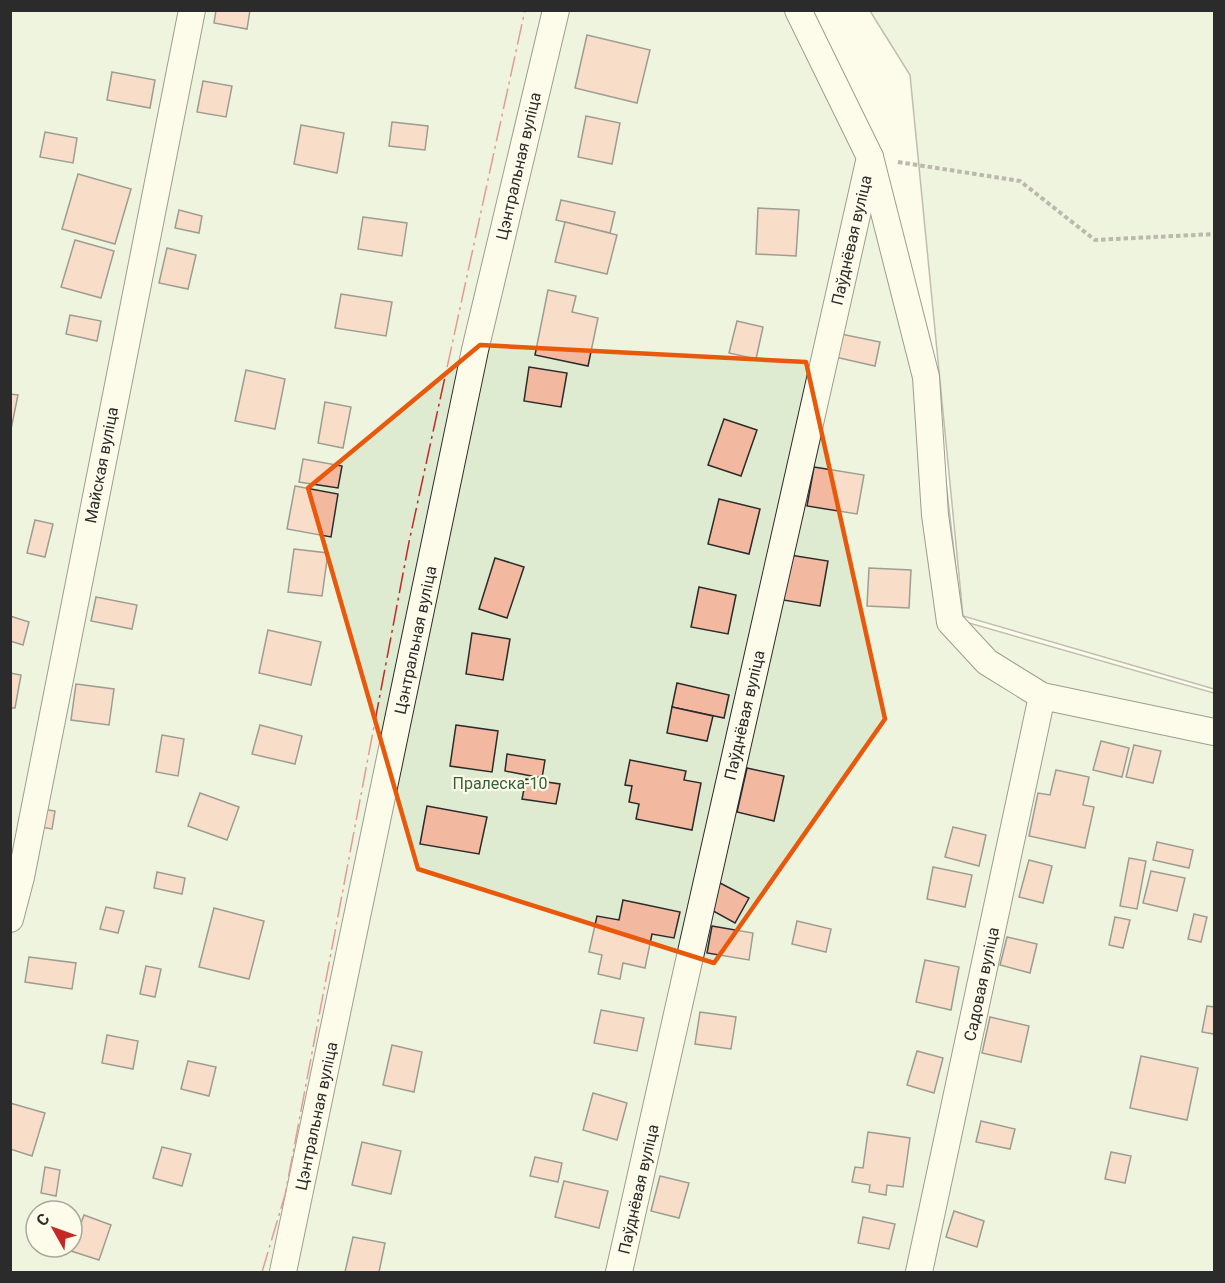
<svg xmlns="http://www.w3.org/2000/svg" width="1225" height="1283" font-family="Roboto,sans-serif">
  <rect width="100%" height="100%" fill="#fdfbea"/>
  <g fill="#deebd1" stroke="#74746e" stroke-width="1.5" fill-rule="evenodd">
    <path d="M10,11h799l125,367 28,243 252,72v579h-1203zM36,1211h36v36h-36z"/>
    <polygon points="870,11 1214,11 1214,689 963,616 910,75"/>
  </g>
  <g fill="#f2b8a0" stroke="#2b2b2b" stroke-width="1.5">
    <polygon points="216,10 250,10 247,29 214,23"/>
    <polygon points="587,35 650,50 637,103 575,88"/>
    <polygon points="112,72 155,80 150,108 107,100"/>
    <polygon points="203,81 232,86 226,117 197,112"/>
    <polygon points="586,116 620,123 612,164 578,157"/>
    <polygon points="392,122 428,126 425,150 389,146"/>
    <polygon points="301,125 344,133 337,173 294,164"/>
    <polygon points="45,132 77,138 73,163 40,157"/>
    <polygon points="78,174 131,189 115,244 62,229"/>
    <polygon points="561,200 615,212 610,233 556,220"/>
    <polygon points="758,208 799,210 796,256 756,254"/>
    <polygon points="179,210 202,216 199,233 175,228"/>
    <polygon points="363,217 407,223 402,256 358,249"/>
    <polygon points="565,222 617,235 607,274 555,262"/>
    <polygon points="75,240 114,251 101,298 61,287"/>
    <polygon points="167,248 196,255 188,289 159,283"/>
    <polygon points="548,290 576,296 572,312 598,318 588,366 535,355"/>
    <polygon points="341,294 392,302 386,336 335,328"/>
    <polygon points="70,315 101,321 97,341 66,334"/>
    <polygon points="737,321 763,327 756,359 729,353"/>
    <polygon points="841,334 880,342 875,366 835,357"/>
    <polygon points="529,367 567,373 561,407 524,401"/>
    <polygon points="246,370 285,379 275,429 235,421"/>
    <polygon points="10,394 18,395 10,434"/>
    <polygon points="325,402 351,407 343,448 318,443"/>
    <polygon points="724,419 757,430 741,476 708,465"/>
    <polygon points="303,459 342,466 338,488 299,482"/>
    <polygon points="814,467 864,475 857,514 807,506"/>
    <polygon points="295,486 338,494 331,537 287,529"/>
    <polygon points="719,499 760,509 749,554 708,544"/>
    <polygon points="35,520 53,524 45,557 27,553"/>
    <polygon points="294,549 328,553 322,596 288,592"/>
    <polygon points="790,555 828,561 820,606 783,600"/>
    <polygon points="495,558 524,567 507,618 479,609"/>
    <polygon points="869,568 911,570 909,608 867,606"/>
    <polygon points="699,587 736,595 728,634 691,627"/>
    <polygon points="96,597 137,605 132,629 91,621"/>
    <polygon points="10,616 29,622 23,645 10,641"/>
    <polygon points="268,630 321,642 311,685 259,673"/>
    <polygon points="472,633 510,639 503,680 466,674"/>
    <polygon points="10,673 21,675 15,708 10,708"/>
    <polygon points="677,683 729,695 724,718 672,707"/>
    <polygon points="76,684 114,689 109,725 71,720"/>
    <polygon points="672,707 713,716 707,741 667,733"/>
    <polygon points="260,725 302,736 295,764 252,754"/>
    <polygon points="456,725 498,731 492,772 450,766"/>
    <polygon points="162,735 184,739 178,776 156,772"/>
    <polygon points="1101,741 1129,748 1122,777 1093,770"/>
    <polygon points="1134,745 1161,751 1153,783 1126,777"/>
    <polygon points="507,754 545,760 542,778 505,771"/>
    <polygon points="630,760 686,771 684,780 701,783 692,830 636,819 639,804 629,802 632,786 625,785"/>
    <polygon points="747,768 784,776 774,821 737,812"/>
    <polygon points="1056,770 1089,777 1083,805 1094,807 1085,848 1029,836 1038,793 1050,795"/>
    <polygon points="526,779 560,784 556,804 522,799"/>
    <polygon points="200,793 239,807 227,840 188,826"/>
    <polygon points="427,806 487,817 479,854 420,844"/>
    <polygon points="43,809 55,811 52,829 40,827"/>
    <polygon points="953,827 986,835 979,866 945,857"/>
    <polygon points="1157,842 1193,850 1189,868 1153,860"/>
    <polygon points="1129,858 1146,861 1137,909 1120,906"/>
    <polygon points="1029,860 1052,866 1043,903 1019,897"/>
    <polygon points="933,867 972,875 965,907 927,899"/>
    <polygon points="1151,871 1185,878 1177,911 1143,903"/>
    <polygon points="157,872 185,878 182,894 154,888"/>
    <polygon points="720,883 749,898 735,923 706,907"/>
    <polygon points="623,900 680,912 674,938 652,934 645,968 623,963 620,979 598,974 602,955 589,952 597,916 619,920"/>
    <polygon points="106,907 124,911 118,933 100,929"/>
    <polygon points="214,908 264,921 249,979 199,967"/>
    <polygon points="1194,914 1207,917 1201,942 1188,939"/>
    <polygon points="1115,917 1130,920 1123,948 1109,945"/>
    <polygon points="797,921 831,929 826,952 792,944"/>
    <polygon points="712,926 753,933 749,960 707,953"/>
    <polygon points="1007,937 1037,944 1030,973 1000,965"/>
    <polygon points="29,957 76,963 72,989 25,982"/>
    <polygon points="925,960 959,967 951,1010 916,1002"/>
    <polygon points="146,966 161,969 155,997 140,994"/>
    <polygon points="1207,1006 1214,1007 1214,1034 1202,1032"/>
    <polygon points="601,1010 644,1018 637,1051 594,1043"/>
    <polygon points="700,1012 736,1017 731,1049 695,1044"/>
    <polygon points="990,1017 1029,1026 1021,1062 982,1053"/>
    <polygon points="107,1035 138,1041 133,1069 102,1063"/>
    <polygon points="392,1045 422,1052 414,1092 383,1085"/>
    <polygon points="917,1051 943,1058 934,1093 907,1085"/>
    <polygon points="1141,1056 1198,1068 1187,1120 1130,1108"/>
    <polygon points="188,1061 216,1067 209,1096 181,1089"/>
    <polygon points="593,1093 627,1103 617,1140 583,1130"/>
    <polygon points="10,1103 45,1113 32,1156 10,1149"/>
    <polygon points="981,1121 1015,1129 1010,1149 976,1142"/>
    <polygon points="868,1132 910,1138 903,1187 887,1185 886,1195 869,1192 870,1185 852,1182 855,1167 863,1168"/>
    <polygon points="362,1142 401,1151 391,1194 352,1185"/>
    <polygon points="162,1147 191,1154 182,1186 153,1178"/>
    <polygon points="1111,1152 1131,1156 1125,1183 1105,1179"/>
    <polygon points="535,1157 562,1163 558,1182 530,1176"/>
    <polygon points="45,1167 60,1170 56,1196 41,1193"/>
    <polygon points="660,1176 689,1183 679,1218 651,1211"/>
    <polygon points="564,1181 608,1191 599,1228 555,1217"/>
    <polygon points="954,1211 984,1221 977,1247 946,1237"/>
    <polygon points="84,1215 111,1225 99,1260 71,1251"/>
    <polygon points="863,1217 895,1224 889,1249 858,1243"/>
    <polygon points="353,1237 385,1243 379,1272 345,1272"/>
  </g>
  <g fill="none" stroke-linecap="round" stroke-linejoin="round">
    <g stroke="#2b2b2b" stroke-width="28">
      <g id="street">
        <polyline points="798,10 870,157 926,377 935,515 950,622 987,662 1042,696 1214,732"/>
        <polyline points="10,919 21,877 192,10"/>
        <polyline points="283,1272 475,350 556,10"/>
        <polyline points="619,1272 870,157"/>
        <polyline points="919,1272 1042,696"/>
      </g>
    </g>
    <polyline stroke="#6a6964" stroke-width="4" stroke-dasharray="4.5 3" stroke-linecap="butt" points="898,162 1020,181 1095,240 1214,234"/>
    <use href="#street" stroke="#fdfbea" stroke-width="26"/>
    <polyline stroke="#c62828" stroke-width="1.5" stroke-dasharray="21 4.5 3 4.5" stroke-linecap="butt" points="262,1272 285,1195 409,542 525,10"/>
  </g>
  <path d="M0 0H1225V1283H0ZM480,345l326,17 79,357 -171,244 -296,-94 -110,-381z" fill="#fdfbea" fill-opacity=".55" fill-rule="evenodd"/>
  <path fill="none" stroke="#e8590c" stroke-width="4.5" stroke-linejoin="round" d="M480,345l326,17 79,357 -171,244 -296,-94 -110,-381z"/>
  <g text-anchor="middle" stroke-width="4.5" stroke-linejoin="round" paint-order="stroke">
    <g font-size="16" fill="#2b2b2b" stroke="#fdfbea">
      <text transform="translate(518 166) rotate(-77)" y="6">Цэнтральная вуліца</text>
      <text transform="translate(851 240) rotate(-77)" y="6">Паўднёвая вуліца</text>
      <text transform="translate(101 465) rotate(-79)" y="6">Майская вуліца</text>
      <text transform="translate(415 640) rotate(-78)" y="6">Цэнтральная вуліца</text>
      <text transform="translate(744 715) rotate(-77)" y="6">Паўднёвая вуліца</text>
      <text transform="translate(981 984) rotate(-78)" y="6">Садовая вуліца</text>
      <text transform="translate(316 1116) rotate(-78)" y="6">Цэнтральная вуліца</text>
      <text transform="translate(638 1189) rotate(-77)" y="6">Паўднёвая вуліца</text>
    </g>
    <g font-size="16" fill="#34623c" stroke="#fdfbea">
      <text x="500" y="789">Пралеска-10</text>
    </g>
  </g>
  <rect width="1225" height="1283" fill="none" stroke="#2b2b2b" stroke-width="24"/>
  <g transform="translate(54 1229) rotate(310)"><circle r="28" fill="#fdfbea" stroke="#a9a89e" stroke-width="1.5"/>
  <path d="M0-4.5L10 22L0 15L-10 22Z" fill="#c62828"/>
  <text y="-9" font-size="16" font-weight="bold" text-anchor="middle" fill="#2b2b2b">С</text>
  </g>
</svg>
